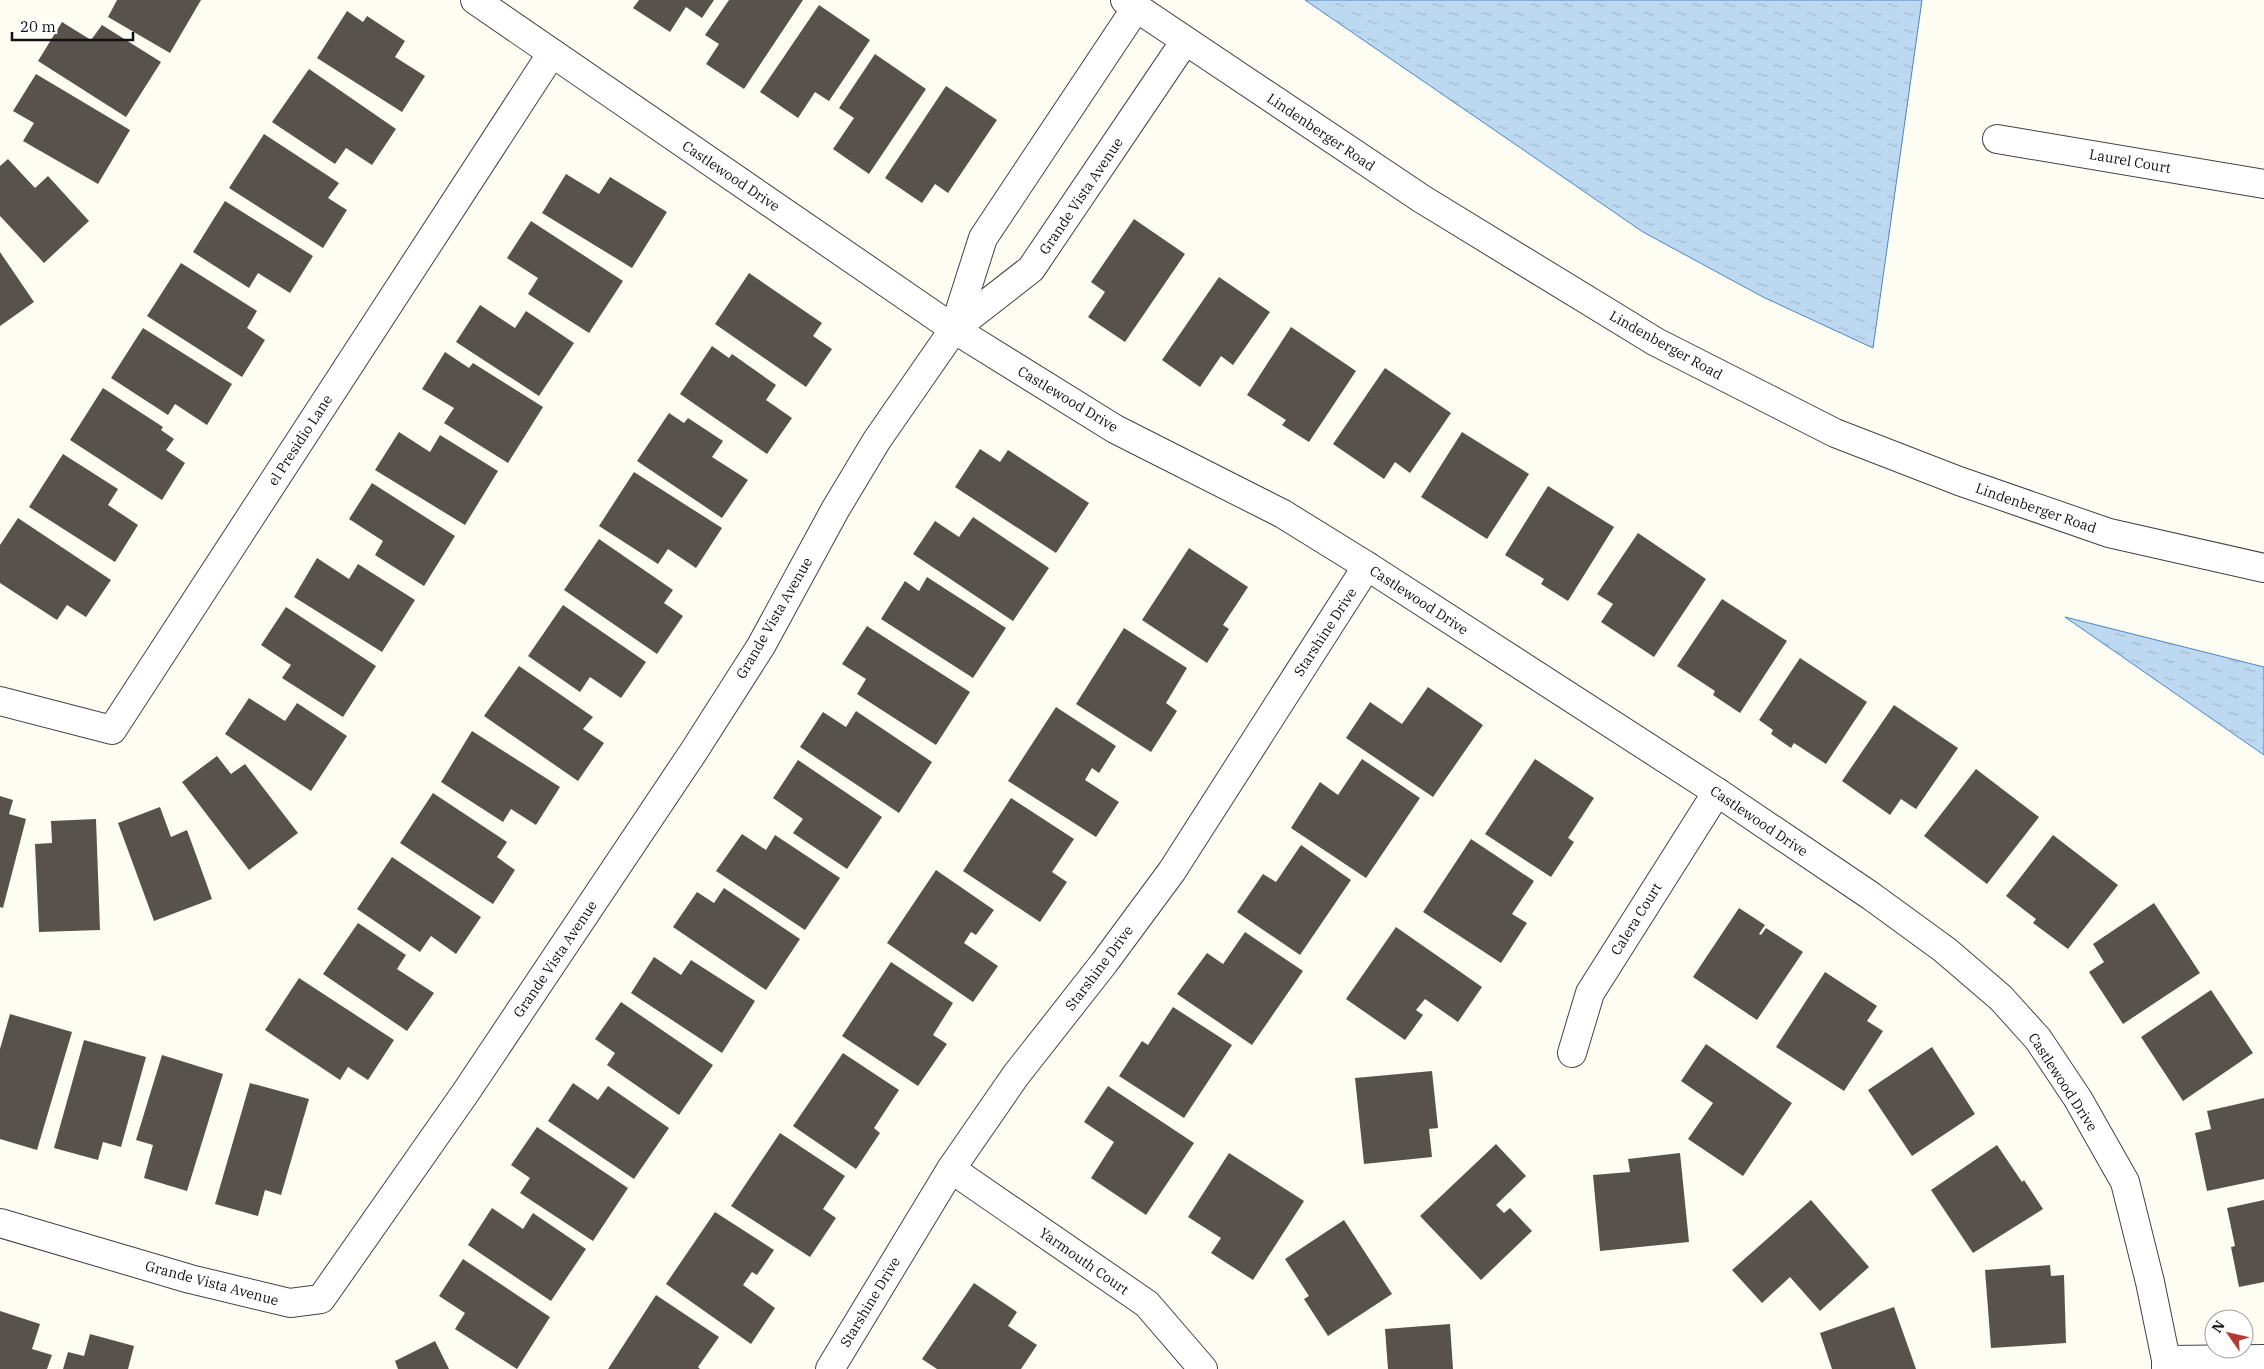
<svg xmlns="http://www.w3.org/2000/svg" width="2264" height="1369" font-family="'IBM Plex Serif',serif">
  <defs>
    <pattern id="water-ripples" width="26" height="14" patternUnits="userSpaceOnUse" patternTransform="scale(1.25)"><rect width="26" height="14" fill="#bdd8f1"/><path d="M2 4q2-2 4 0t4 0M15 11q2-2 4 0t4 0" fill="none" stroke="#a1b8ce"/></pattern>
  </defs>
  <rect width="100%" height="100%" fill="#fefdf4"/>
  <g fill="url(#water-ripples)" stroke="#4b86c1">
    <polygon points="1305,0 1922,0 1873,348 1763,297 1643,232"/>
    <polygon points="2065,617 2264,667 2264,755"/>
  </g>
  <g fill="#58524d">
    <polygon points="117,0 201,0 170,53 108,17"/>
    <polygon points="639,0 714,0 702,18 686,7 670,32 633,8"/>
    <polygon points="729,0 803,0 744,89 706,64 719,44 705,35"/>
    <polygon points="819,5 870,40 829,101 815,92 798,118 760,92"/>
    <polygon points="347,11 363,22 367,16 405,41 395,57 425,76 402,112 317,58"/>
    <polygon points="62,22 91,40 102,25 161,62 126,117 38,61"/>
    <polygon points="875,54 926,89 869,174 833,149 854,118 839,108"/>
    <polygon points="309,69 396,129 372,165 346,148 335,164 272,122"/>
    <polygon points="36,74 130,130 98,184 23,141 34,123 13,111"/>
    <polygon points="946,86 997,120 948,193 935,184 922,203 885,178"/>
    <polygon points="264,134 339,183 328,198 347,210 323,248 229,188"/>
    <polygon points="8,159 35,188 48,176 89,221 44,263 0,216 0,166"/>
    <polygon points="566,174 599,194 610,177 667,212 632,268 542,213"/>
    <polygon points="225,201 313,256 290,293 258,273 249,288 193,252"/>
    <polygon points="1134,219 1185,254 1125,342 1088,317 1105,292 1091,282"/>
    <polygon points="531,221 623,281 589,333 528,294 538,278 507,258"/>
    <polygon points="0,252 34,302 0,326"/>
    <polygon points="181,263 257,311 247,328 265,340 242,377 147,316"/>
    <polygon points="749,273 822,323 813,336 832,349 806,387 715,324"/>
    <polygon points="1219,277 1270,312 1233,365 1221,356 1200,387 1162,360"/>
    <polygon points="480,305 515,328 526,311 574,343 539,396 456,342"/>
    <polygon points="1291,327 1356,371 1309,442 1282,425 1286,420 1247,395"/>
    <polygon points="143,328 232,384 207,425 175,404 168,415 111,378"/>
    <polygon points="712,346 729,358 732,354 776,385 766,400 792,418 767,454 680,394"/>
    <polygon points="445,352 469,368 473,363 543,407 508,463 444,423 454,408 422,389"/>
    <polygon points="1385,368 1451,413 1410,473 1395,462 1384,479 1333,444"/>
    <polygon points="103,388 163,427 161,430 174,439 166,450 185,463 162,500 70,440"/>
    <polygon points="669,413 684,423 688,418 723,441 712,457 748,480 722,518 637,461"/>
    <polygon points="399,432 430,452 440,435 498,471 465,525 375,470"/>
    <polygon points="1462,432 1529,474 1487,539 1421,497"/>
    <polygon points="980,449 1000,462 1008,450 1089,503 1056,553 955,487"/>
    <polygon points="63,454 118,489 108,505 138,525 115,562 29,507"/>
    <polygon points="634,472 722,528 696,568 668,549 658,564 599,526"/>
    <polygon points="372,483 455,536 424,586 375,555 383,541 349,519"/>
    <polygon points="1548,486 1614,527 1568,601 1541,584 1544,579 1505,555"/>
    <polygon points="973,517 1049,568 1013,621 913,554 935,521 959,537"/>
    <polygon points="18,518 111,580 86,617 67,605 57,620 0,583 0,545"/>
    <polygon points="1638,533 1706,579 1654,657 1601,622 1613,604 1597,594"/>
    <polygon points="599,539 673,590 664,603 683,616 657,654 564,590"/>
    <polygon points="1189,548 1248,587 1223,625 1229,629 1207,663 1142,620"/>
    <polygon points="317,558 349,579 358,564 415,600 382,652 294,597"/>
    <polygon points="927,577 1006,628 973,678 881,619 905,581 919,591"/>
    <polygon points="1722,599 1787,641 1740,713 1713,695 1715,691 1677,666"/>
    <polygon points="563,605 646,662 621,698 590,677 580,692 528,656"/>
    <polygon points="286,607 376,666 343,717 282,678 291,665 261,645"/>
    <polygon points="867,626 970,692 936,745 857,694 866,679 842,664"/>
    <polygon points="1124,628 1187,668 1166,703 1177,711 1151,752 1076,704"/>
    <polygon points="1800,658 1867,702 1826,764 1794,743 1791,748 1771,734 1773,730 1759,720"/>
    <polygon points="519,666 593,717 583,729 604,743 578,781 484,716"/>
    <polygon points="1428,687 1483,725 1433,797 1346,738 1370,702 1402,724"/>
    <polygon points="249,698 285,721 297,703 347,736 311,791 225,734"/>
    <polygon points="1894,705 1958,748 1916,809 1901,799 1890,815 1842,781"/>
    <polygon points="1056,707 1116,746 1099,773 1092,768 1085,780 1119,802 1096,837 1008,781"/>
    <polygon points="856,711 932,762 899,813 800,747 823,712 846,727"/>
    <polygon points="472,731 560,787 536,825 511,809 503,822 441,782"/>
    <polygon points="217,756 231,774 245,764 298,833 249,870 182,782"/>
    <polygon points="1362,759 1420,798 1366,878 1291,828 1320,782 1338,795"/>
    <polygon points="1535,759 1594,798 1568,838 1574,842 1551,877 1485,834"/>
    <polygon points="798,760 882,817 847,869 793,833 803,819 773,798"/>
    <polygon points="1976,769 2039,817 1987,884 1924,836"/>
    <polygon points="433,793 507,842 497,857 515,870 493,904 400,843"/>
    <polygon points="0,796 13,800 9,814 26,819 3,908 0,907"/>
    <polygon points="1011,798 1074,839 1052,872 1067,882 1040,922 963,871"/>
    <polygon points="160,807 171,837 187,830 212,899 154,921 118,823"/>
    <polygon points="96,819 100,930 39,932 35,844 52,843 51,821"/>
    <polygon points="742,834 766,850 775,835 840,878 805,930 716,871"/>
    <polygon points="2053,835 2118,885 2068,949 2033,923 2036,919 2006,896"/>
    <polygon points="1471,839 1534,881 1512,914 1527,923 1501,963 1423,912"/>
    <polygon points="1301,845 1351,880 1300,955 1237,912 1263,874 1276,882"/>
    <polygon points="392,857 481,917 456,954 431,936 420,952 357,909"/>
    <polygon points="936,870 994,910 976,935 971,932 964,943 998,966 973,1002 887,943"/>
    <polygon points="724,888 800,939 766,990 673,927 697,892 714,903"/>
    <polygon points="2154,903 2200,973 2123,1024 2089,972 2104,962 2093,944"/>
    <polygon points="1739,908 1765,925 1759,934 1761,935 1766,928 1803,952 1757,1020 1693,977"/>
    <polygon points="358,923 406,955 397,969 434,993 407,1031 323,974"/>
    <polygon points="1396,927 1482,987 1458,1022 1425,999 1416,1010 1423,1015 1405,1040 1346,999"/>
    <polygon points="1245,932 1303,971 1252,1045 1177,994 1207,953 1223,964"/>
    <polygon points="654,957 681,975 691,960 755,1001 722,1053 631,993"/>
    <polygon points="891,962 953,1003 933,1035 947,1044 918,1086 842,1036"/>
    <polygon points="1825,972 1877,1006 1867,1021 1883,1031 1844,1091 1776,1047"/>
    <polygon points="299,978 394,1040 368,1080 348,1067 340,1080 265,1030"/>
    <polygon points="2211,990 2253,1053 2183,1101 2141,1037"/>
    <polygon points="621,1002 713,1065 679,1115 607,1065 615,1053 595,1039"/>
    <polygon points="1173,1007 1232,1045 1184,1118 1119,1076 1142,1041 1148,1045"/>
    <polygon points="10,1014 72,1032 37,1150 0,1139 0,1049"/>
    <polygon points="84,1040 146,1057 121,1147 103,1142 98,1160 54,1148"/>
    <polygon points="1706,1044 1792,1103 1743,1176 1688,1139 1713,1103 1681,1081"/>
    <polygon points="1932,1047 1975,1114 1912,1156 1868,1090"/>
    <polygon points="843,1053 899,1090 874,1128 880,1133 856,1169 793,1126"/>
    <polygon points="162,1055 223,1074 187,1191 144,1178 153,1145 136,1140"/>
    <polygon points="1432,1071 1438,1128 1429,1129 1432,1157 1364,1164 1355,1078"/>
    <polygon points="250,1083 309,1099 281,1195 265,1190 258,1216 215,1204"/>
    <polygon points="573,1083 598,1100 608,1086 669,1128 634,1179 548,1121"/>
    <polygon points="1108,1086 1194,1143 1146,1215 1091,1178 1114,1142 1084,1122"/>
    <polygon points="2264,1098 2264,1179 2207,1191 2195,1133 2211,1129 2207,1111"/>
    <polygon points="537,1127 628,1188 593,1241 520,1193 530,1178 511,1165"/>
    <polygon points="780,1133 845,1176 823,1209 836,1218 810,1257 731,1206"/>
    <polygon points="1496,1144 1526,1176 1496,1205 1504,1213 1510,1208 1532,1231 1481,1280 1420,1216"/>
    <polygon points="1997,1145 2022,1182 2024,1180 2043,1209 1973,1253 1931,1190"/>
    <polygon points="1229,1153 1304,1201 1253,1280 1211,1253 1221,1238 1188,1217"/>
    <polygon points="1680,1153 1689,1242 1600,1251 1593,1175 1630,1172 1628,1159"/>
    <polygon points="1811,1200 1869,1267 1820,1311 1790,1277 1762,1303 1732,1270"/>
    <polygon points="2264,1200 2264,1282 2239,1287 2231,1247 2235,1246 2227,1208"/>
    <polygon points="492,1208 523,1229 533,1213 586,1249 551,1301 468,1245"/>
    <polygon points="715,1212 774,1250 757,1275 752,1272 743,1285 775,1308 751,1344 666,1284"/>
    <polygon points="1344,1220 1392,1294 1328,1336 1304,1299 1309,1296 1285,1259"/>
    <polygon points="463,1259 550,1317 517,1369 455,1329 465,1313 439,1296"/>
    <polygon points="2050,1265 2051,1276 2064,1275 2066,1343 1991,1348 1985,1270"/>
    <polygon points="974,1283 1017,1312 1008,1326 1037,1345 1021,1369 937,1369 922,1359"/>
    <polygon points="656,1295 719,1337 698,1367 700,1369 608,1369"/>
    <polygon points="1894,1307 1916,1369 1832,1369 1820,1333"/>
    <polygon points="0,1311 40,1324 32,1349 52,1355 47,1369 0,1369"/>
    <polygon points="1450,1324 1453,1369 1388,1369 1385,1329"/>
    <polygon points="90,1334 134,1346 128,1369 63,1369 68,1352 84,1356"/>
    <polygon points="435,1341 449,1369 398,1369 395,1361"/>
  </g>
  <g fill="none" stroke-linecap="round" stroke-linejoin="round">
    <g stroke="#434343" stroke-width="30">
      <g id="minor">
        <polyline points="475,0 954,329 1115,429 1283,514 1367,566 1717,792 1871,896 1945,950 2001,998 2038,1039 2078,1099 2125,1182 2150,1282 2166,1360 2166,1369"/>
        <polyline points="1997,139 2264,184"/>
        <polyline points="954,329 1031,269 1185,41"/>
        <polyline points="0,701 112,730 552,53"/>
        <polyline points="1572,1053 1590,993 1717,792"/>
        <polyline points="951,1169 1147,1304 1203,1369"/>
        <polyline points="0,1223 190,1279 290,1303 321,1299 466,1092 694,751 761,646 835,510 877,440 954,329 983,238 1136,8"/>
        <polyline points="2166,1360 2264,1359"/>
        <polyline points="830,1369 951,1169 1016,1075 1104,963 1172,871 1367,566"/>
      </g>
    </g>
    <g stroke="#434343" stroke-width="30">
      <polyline id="tertiary" points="1125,0 1422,199 1656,342 1835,433 1959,481 2109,533 2264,568"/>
    </g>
    <use href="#minor" stroke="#fff" stroke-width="28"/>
    <use href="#tertiary" stroke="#fff" stroke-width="28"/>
  </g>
  <g text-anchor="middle" stroke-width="5" stroke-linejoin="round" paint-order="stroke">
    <g font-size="14" fill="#101010" stroke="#fff">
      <text transform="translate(1321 132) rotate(34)" y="5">Lindenberger Road</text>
      <text transform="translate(2130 161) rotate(10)" y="5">Laurel Court</text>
      <text transform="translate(731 176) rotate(34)" y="5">Castlewood Drive</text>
      <text transform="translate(1081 196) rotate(-56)" y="5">Grande Vista Avenue</text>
      <text transform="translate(1666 345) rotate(29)" y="5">Lindenberger Road</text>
      <text transform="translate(1068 399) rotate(31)" y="5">Castlewood Drive</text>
      <text transform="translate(300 440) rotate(-57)" y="5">el Presidio Lane</text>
      <text transform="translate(2036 508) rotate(19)" y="5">Lindenberger Road</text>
      <text transform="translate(1419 600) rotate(33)" y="5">Castlewood Drive</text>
      <text transform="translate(774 618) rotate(-60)" y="5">Grande Vista Avenue</text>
      <text transform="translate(1325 632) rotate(-57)" y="5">Starshine Drive</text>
      <text transform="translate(1759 821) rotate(34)" y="5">Castlewood Drive</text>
      <text transform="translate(1636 919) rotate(-58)" y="5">Calera Court</text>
      <text transform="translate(555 959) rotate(-56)" y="5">Grande Vista Avenue</text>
      <text transform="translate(1099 968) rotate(-53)" y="5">Starshine Drive</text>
      <text transform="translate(2063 1082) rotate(57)" y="5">Castlewood Drive</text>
      <text transform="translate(1084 1261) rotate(35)" y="5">Yarmouth Court</text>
      <text transform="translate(212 1283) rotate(15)" y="5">Grande Vista Avenue</text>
      <text transform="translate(870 1302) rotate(-59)" y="5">Starshine Drive</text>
    </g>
  </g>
  <g transform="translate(2229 1334) rotate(304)"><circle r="24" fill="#ffffff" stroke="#9f9f9f"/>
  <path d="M0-4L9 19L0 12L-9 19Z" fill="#b43b34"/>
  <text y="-8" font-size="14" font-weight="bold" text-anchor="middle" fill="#101010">N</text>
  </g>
  <path d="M12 32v8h121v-8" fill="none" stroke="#101010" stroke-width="2.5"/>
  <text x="20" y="32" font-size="15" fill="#101010" stroke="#ffffff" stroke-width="4" paint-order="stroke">20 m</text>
</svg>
